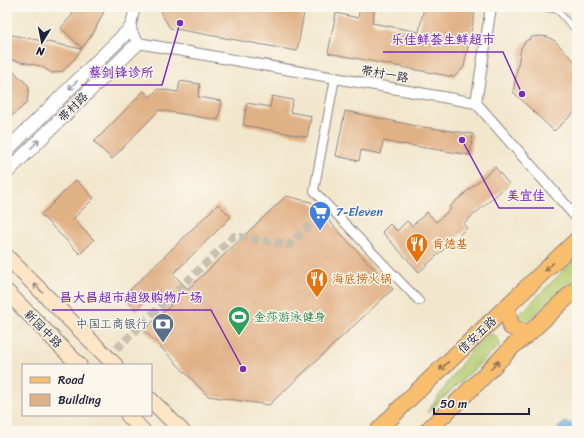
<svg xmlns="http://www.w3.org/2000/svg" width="584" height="438" font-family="Sriracha,'LXGW WenKai TC',sans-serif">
  <rect width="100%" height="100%" fill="#fbf7ec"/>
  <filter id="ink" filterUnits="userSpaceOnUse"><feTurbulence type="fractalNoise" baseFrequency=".025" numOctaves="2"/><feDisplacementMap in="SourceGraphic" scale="8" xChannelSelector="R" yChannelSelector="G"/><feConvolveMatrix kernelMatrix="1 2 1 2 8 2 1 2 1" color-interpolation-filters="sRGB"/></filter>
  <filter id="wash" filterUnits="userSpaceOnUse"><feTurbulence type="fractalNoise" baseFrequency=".012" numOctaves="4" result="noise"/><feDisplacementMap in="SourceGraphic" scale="16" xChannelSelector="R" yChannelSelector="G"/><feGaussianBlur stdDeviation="0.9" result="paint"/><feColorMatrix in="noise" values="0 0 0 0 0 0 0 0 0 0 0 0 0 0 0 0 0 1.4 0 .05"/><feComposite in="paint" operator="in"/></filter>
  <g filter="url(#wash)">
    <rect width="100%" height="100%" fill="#f2e7cd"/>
    <g fill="#b5ce73" stroke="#6c7857">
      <polygon points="577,257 577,275 523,325 518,324 517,317"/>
      <path d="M489,334c8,1 10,4 11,11l-73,68 42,-60z"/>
    </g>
    <path fill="#69afdf" stroke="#46688d" d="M564,423c7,-1 11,2 12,8h-19l2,-4z"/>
    <g id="blocks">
      <g fill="#e1b186">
        <polygon points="75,7 106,7 94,32 82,48 61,28 72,15"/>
        <polygon points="162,7 305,7 297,51 170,28 161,13"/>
        <polygon points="360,7 375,7 372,23 419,32 424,7 476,7 464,67 454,77 328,53 336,13 358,18"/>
        <polygon points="7,34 82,49 75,58 63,71 52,73 41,66 7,59"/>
        <polygon points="540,36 548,37 555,41 577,64 577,110 554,131 513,92 521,48 525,42 532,37"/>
        <polygon points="7,65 29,86 27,103 7,120"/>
        <polygon points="180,81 200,84 198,97 222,101 218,120 159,110 112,159 94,142 144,91 150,97 158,89 178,92"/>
        <polygon points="272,96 293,100 290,112 311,116 307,137 243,125 247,103 270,107"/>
        <polygon points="345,111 416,126 473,134 470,155 402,144 402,145 383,141 381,154 361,150 359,161 336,156"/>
        <polygon points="495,167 509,184 463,224 467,228 419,272 382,232 390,224 397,231 407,221 412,226 427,212 436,222 451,209 449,207"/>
        <polygon points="76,180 94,198 73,219 94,240 80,254 41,215"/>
        <polygon points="286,196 311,202 393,289 269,405 208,396 144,330 171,305 158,290 136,310 123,297 218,204 231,217 173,274 188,289"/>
      </g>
    </g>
  </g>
  <g filter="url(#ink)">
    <use href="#blocks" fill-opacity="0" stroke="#8a8484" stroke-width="1"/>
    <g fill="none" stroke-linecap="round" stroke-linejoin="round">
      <polyline stroke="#c8c0b0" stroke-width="8" stroke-dasharray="8 4" stroke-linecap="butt" points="108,357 234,236 290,245 328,206"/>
      <g stroke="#8a8484" stroke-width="7">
        <polyline id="service" points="537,7 557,10 577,32"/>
      </g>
      <g stroke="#8a8484" stroke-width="10">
        <polyline id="pedestrian" points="335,78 314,191 419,301"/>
      </g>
      <g stroke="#8a8484" stroke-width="12">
        <g id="minor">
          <polyline points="135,7 130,29 138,43 476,103 577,218"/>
          <polyline points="476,103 491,7"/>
        </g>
      </g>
      <g stroke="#8a8484" stroke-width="15">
        <g id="tertiary">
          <polyline points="7,150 130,29"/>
          <polyline points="7,172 138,43"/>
        </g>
      </g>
      <g stroke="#8a8484" stroke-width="17">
        <g id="secondary">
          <polyline points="7,257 115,365"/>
          <polyline points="7,292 79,365"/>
          <polyline points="151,400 182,431"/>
          <polyline points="128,415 143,431"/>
        </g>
      </g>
      <g stroke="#8a8484" stroke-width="18">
        <g id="primary">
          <polyline points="507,307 511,327 528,334"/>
          <polyline points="378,431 406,402 577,240"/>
          <polyline points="427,431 480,380 513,346 528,334 577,288"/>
        </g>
      </g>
      <use href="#service" stroke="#fff" stroke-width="5"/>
      <use href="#pedestrian" stroke="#fff" stroke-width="8"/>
      <use href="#minor" stroke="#fff" stroke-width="10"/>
      <use href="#tertiary" stroke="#fff" stroke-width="13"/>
      <use href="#secondary" stroke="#fde5c5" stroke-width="15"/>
      <use href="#primary" stroke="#f9be6d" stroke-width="16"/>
    </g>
    <defs><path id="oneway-shaft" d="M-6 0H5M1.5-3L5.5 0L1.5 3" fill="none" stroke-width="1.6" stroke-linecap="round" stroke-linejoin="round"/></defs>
    <g stroke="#9c9ca7">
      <use href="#oneway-shaft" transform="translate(73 85) rotate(135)"/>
      <use href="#oneway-shaft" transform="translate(35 144) rotate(-45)"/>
    </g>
    <g stroke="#8e7054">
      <use href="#oneway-shaft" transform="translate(549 267) rotate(136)"/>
      <use href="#oneway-shaft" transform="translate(495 365) rotate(-46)"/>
      <use href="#oneway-shaft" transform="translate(444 366) rotate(137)"/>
    </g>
    <use stroke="#9a8d87" href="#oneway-shaft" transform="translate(38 288) rotate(-135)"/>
  </g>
  <defs>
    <g id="supermarket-pin" transform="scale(1.15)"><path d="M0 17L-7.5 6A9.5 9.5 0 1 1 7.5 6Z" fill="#3f7fe0" stroke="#fbf7ec"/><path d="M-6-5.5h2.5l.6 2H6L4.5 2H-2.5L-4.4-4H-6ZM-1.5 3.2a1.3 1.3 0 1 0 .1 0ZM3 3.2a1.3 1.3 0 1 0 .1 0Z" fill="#fff"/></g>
    <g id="restaurant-pin" transform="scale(1.15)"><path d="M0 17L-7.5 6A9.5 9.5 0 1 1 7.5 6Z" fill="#e8710a" stroke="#fbf7ec"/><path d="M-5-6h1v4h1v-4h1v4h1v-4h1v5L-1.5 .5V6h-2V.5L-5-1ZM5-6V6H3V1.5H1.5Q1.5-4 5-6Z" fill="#fff"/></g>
    <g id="stadium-pin" transform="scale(1.15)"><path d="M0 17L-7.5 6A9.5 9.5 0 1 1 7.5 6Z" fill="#2e9e5b" stroke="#fbf7ec"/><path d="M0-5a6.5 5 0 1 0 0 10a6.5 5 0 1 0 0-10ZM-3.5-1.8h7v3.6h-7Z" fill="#fff"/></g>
    <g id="bank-pin" transform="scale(1.15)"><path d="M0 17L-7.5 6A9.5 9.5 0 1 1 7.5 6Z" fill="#5c6f8a" stroke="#fbf7ec"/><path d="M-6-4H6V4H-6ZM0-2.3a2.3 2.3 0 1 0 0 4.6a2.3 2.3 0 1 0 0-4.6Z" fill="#fff"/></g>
  </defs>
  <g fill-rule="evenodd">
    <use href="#supermarket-pin" x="320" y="212"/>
    <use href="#restaurant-pin" x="417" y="244"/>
    <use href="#restaurant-pin" x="317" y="279"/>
    <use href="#stadium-pin" x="239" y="317"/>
    <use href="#bank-pin" x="163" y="324"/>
  </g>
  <g text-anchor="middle" stroke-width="3" stroke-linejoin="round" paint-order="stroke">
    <g font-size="12" fill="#22223b" stroke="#fbf7ec">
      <text transform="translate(385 74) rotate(10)" y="4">带村一路</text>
      <text transform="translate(73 107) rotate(-45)" y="4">带村路</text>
      <text transform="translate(43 329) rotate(45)" y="4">新园中路</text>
      <text transform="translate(477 335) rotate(-43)" y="4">信安五路</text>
    </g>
    <g font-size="12" fill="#366cbe" stroke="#fbf7ec" text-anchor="start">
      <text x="336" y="216">7-Eleven</text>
    </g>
    <g font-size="12" fill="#c56008" stroke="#fbf7ec" text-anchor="start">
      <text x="432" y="248">肯德基</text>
      <text x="332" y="283">海底捞火锅</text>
    </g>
    <g font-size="12" fill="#27864d" stroke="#fbf7ec" text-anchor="start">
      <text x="254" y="321">金莎游泳健身</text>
    </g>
    <g font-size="12" fill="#4e5e75" stroke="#fbf7ec" text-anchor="end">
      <text x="148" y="328">中国工商银行</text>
    </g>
  </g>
  <path fill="none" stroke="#7b2cbf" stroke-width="1.5" d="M522 94L503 52H383M180 23L162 85H81M462 140L499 208H554M243 369L211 310H52"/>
  <g fill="#7b2cbf" stroke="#fbf7ec" stroke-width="1.5">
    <circle cx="522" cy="94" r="4"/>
    <circle cx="180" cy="23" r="4"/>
    <circle cx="462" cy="140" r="4"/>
    <circle cx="243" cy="369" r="4"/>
  </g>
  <g font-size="13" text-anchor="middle" font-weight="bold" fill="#7b2cbf" stroke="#fbf7ec" stroke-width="3" stroke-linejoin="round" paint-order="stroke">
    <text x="443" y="44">乐佳鲜荟生鲜超市</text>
    <text x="121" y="77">蔡剑锋诊所</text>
    <text x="526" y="200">美宜佳</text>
    <text x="131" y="302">昌大昌超市超级购物广场</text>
  </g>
  <rect width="584" height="438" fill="none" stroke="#fbf7ec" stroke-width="24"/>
  <rect x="22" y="364" width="130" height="52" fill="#fbf7ec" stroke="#a4a2a5"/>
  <rect x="30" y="377" width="20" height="6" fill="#f9be6d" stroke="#a4a2a5"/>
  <text x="58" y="384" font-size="12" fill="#22223b">Road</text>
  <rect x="30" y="394" width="20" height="12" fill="#e1b186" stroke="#a4a2a5"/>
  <text x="58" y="404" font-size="12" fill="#22223b">Building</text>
  <g transform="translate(42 42) rotate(190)" stroke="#fbf7ec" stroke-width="3" paint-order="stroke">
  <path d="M0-3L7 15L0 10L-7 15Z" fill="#22223b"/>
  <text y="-6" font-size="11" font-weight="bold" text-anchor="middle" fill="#22223b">N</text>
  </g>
  <path d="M434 408v6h95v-6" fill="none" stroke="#22223b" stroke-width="2"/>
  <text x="440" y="408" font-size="12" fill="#22223b" stroke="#fbf7ec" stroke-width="3" paint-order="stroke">50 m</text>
</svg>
